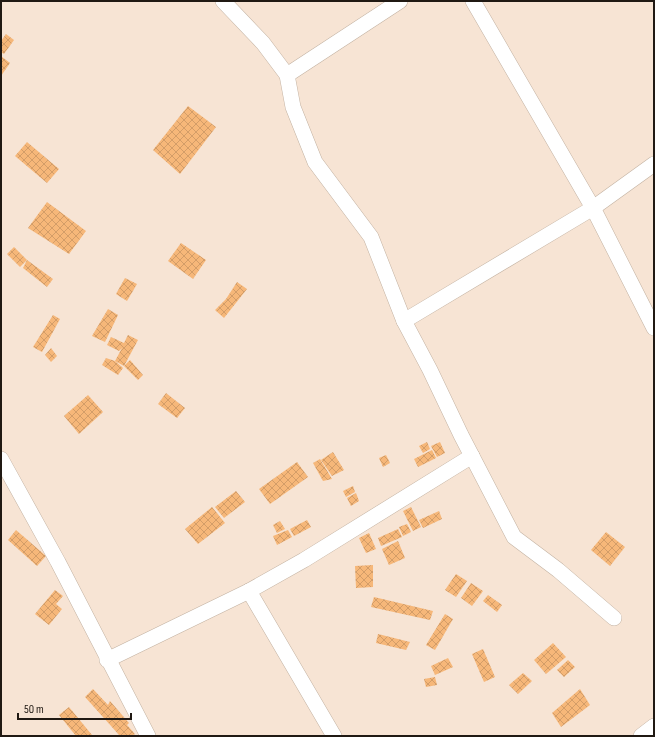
<svg xmlns="http://www.w3.org/2000/svg" width="655" height="737" font-family="'Sofia Sans Condensed',sans-serif">
  <defs>
    <pattern id="building-cross-hatch" width="8" height="8" patternUnits="userSpaceOnUse"><rect width="8" height="8" fill="#f6b779"/><path d="M0 0l8 8M0 8l8-8" fill="none" stroke="#d39d68"/></pattern>
  </defs>
  <rect width="100%" height="100%" fill="#f7e4d4"/>
  <g fill="url(#building-cross-hatch)">
    <polygon points="6,34 14,40 4,54 1,52 1,41"/>
    <polygon points="1,56 10,63 1,76"/>
    <polygon points="188,106 216,127 180,174 153,150"/>
    <polygon points="27,142 59,169 47,183 15,156"/>
    <polygon points="47,202 86,231 69,254 28,228"/>
    <polygon points="181,243 206,260 193,279 168,261"/>
    <polygon points="14,247 27,260 20,267 7,254"/>
    <polygon points="27,260 53,279 47,287 23,268"/>
    <polygon points="125,278 137,284 127,301 116,294"/>
    <polygon points="237,282 247,289 224,318 215,310 226,299"/>
    <polygon points="108,309 118,315 105,342 92,336"/>
    <polygon points="53,315 60,319 42,352 33,347"/>
    <polygon points="128,335 138,340 124,366 115,361 122,348 119,351 107,345 111,337 124,343"/>
    <polygon points="51,348 57,356 51,362 45,355"/>
    <polygon points="106,358 115,361 123,368 118,375 102,365"/>
    <polygon points="130,360 143,375 138,380 124,366"/>
    <polygon points="166,393 185,408 177,418 158,404"/>
    <polygon points="88,395 103,412 79,434 64,416"/>
    <polygon points="427,442 430,449 423,453 419,446"/>
    <polygon points="440,442 445,453 437,457 431,446"/>
    <polygon points="432,450 436,458 418,467 414,459"/>
    <polygon points="333,452 344,470 332,476 321,460"/>
    <polygon points="386,455 390,463 383,467 379,458"/>
    <polygon points="320,459 332,479 323,481 313,463"/>
    <polygon points="297,462 308,477 270,504 259,489"/>
    <polygon points="353,486 355,492 346,497 343,491"/>
    <polygon points="236,491 245,502 224,518 215,507"/>
    <polygon points="356,493 359,501 351,506 347,498"/>
    <polygon points="212,507 225,523 198,544 185,529"/>
    <polygon points="411,507 421,527 413,531 403,511"/>
    <polygon points="439,511 442,519 423,528 419,520"/>
    <polygon points="307,520 311,527 294,536 290,529"/>
    <polygon points="280,521 285,529 277,533 273,525"/>
    <polygon points="407,524 411,532 403,536 399,527"/>
    <polygon points="398,529 402,537 381,546 378,538"/>
    <polygon points="16,530 46,556 37,566 8,540"/>
    <polygon points="288,530 292,537 277,545 273,536"/>
    <polygon points="606,532 625,547 610,566 591,550"/>
    <polygon points="369,533 376,549 366,553 359,538"/>
    <polygon points="398,541 405,558 389,565 382,549"/>
    <polygon points="373,565 373,587 356,588 355,566"/>
    <polygon points="456,574 467,581 456,597 445,590"/>
    <polygon points="471,583 483,591 472,606 461,598"/>
    <polygon points="55,590 63,596 56,604 62,609 49,625 35,614"/>
    <polygon points="488,595 502,605 497,612 483,601"/>
    <polygon points="374,597 433,611 430,620 371,607"/>
    <polygon points="445,614 453,619 435,650 426,645"/>
    <polygon points="378,634 410,642 406,650 376,643"/>
    <polygon points="553,643 566,657 546,674 534,660"/>
    <polygon points="483,649 495,677 484,682 472,654"/>
    <polygon points="448,658 453,667 435,675 431,666"/>
    <polygon points="568,660 575,667 564,677 557,670"/>
    <polygon points="523,673 532,681 518,694 509,685"/>
    <polygon points="435,677 437,685 426,687 424,679"/>
    <polygon points="93,689 108,705 110,701 129,723 127,725 135,734 132,736 120,736 85,697"/>
    <polygon points="580,689 590,705 561,727 552,713"/>
    <polygon points="69,707 92,735 90,736 76,736 59,715"/>
  </g>
  <g fill="none" stroke-linecap="round" stroke-linejoin="round">
    <g stroke="#c3b2a2" stroke-width="16">
      <g id="minor">
        <polyline points="223,1 263,43 287,75 293,107 315,162 371,237 404,321 430,370 461,435 514,537 558,570 614,618"/>
        <polyline points="473,1 593,208 654,328"/>
        <polyline points="287,75 400,1"/>
        <polyline points="404,321 593,208 654,164"/>
        <polyline points="1,459 58,562 148,736"/>
        <polyline points="249,591 334,736"/>
        <polyline points="107,660 249,591 304,560 472,456"/>
        <polyline points="641,736 654,726"/>
      </g>
    </g>
    <use href="#minor" stroke="#fff" stroke-width="15"/>
  </g>
  <rect width="655" height="737" fill="none" stroke="#201913" stroke-width="4"/>
  <path d="M18 713v6h113v-6" fill="none" stroke="#201913" stroke-width="2"/>
  <text x="24" y="713" font-size="12" fill="#201913" stroke="#f7e4d4" stroke-width="3" paint-order="stroke">50 m</text>
</svg>
